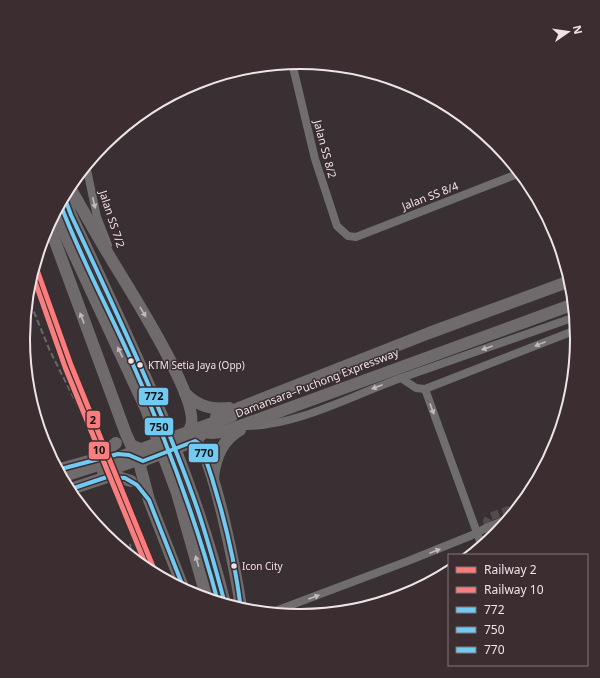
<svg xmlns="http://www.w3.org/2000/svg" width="600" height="678" font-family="'Noto Sans',sans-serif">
  <rect width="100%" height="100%" fill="#383032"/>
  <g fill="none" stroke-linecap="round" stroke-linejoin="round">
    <polyline stroke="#534b4d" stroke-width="8" stroke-dasharray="8 4" stroke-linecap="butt" points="493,537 487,521 489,517 520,506"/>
    <g stroke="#706d6e" stroke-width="8">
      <polyline points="292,63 315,159 337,226 348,236 356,237 520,173"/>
      <polyline points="86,165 97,217 108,245"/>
      <polyline points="401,378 575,317"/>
      <path d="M248,426c51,-1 105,-31 153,-48l15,10 9,1"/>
      <polyline points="486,528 510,518"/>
      <polyline points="486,543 480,541 425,389 576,330"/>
      <polyline points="375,604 414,590"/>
      <polyline points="270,613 408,561 470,536"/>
    </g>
    <g stroke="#6f6a6c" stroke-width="12">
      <path d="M69,186c14,24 27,48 41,71 15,26 94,146 80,171 14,5 25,7 39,2l345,-126"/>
      <path d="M64,196l7,19c59,127 121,252 154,389"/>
      <polyline points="55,213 146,409 177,493 207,599"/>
      <polyline points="49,225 126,434 131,445 138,448 135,456"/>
      <path d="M185,393c12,13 27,17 44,15"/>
      <polyline points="216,417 429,333 570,281"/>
      <path d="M202,434l-7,7c17,7 44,145 46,168"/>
      <polyline points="134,457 143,461 140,466 149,500 184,590"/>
      <polyline points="57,470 92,460"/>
      <path d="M213,478c2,-20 9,-38 27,-48"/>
      <polyline points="68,490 107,477"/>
    </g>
    <g stroke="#6d6769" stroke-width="2" stroke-dasharray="6 3" stroke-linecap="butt">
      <polyline points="27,295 50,351 92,434 143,567"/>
      <polyline points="130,544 132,558"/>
    </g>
    <polyline stroke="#706d6e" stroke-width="8" points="470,536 486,528"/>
    <g stroke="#6f6a6c" stroke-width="12">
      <polyline points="95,460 116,443"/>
      <polyline points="145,460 195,441"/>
      <polyline points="103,472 151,455"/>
      <polyline points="61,477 98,465 232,416"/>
      <polyline points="107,477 121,478 131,481"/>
    </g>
    <g stroke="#3b2d30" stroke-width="7">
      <path id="bus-1" d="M64,196l7,19c44,94 89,189 124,287 12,34 21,68 30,102"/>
    </g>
    <g stroke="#3b2d30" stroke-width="7">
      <path id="bus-2" d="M60,203c20,54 48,105 71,157 35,79 65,159 87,242"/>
    </g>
    <g stroke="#3b2d30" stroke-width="7">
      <g id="bus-3">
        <path d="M57,470l61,-16 11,1 14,6 52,-20 6,4c19,54 33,108 40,164"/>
        <polyline points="68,490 107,477 125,478 137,485 149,500 184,589"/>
      </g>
    </g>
    <use href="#bus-1" stroke="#71caf2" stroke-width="4"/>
    <use href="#bus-2" stroke="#71caf2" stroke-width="4"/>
    <use href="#bus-3" stroke="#71caf2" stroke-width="4"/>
    <g stroke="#3b2d30" stroke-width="8">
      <polyline id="rail-1" points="35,264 71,365 156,574"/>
    </g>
    <g stroke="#3b2d30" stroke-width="8">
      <polyline id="rail-2" points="32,273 65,367 148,570"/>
    </g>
    <use href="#rail-1" stroke="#ff7a7a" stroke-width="5"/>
    <use href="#rail-2" stroke="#f87f7f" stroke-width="5"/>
  </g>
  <defs><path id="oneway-solid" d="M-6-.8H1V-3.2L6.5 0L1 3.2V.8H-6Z"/></defs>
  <g fill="#c2babd">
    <use href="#oneway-solid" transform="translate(94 203) rotate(77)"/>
    <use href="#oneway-solid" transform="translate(540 344) rotate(158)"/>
    <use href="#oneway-solid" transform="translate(487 348) rotate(161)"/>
    <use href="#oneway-solid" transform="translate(377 387) rotate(159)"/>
    <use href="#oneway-solid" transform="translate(432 409) rotate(70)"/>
    <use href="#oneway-solid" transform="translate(435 551) rotate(-21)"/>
    <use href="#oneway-solid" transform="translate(314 597) rotate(-20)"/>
  </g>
  <g fill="#c2b9bc">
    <use href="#oneway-solid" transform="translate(143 312) rotate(59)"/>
    <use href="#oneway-solid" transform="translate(82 318) rotate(-111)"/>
    <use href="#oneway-solid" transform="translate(120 352) rotate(-116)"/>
    <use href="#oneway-solid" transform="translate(197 561) rotate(-106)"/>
  </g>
  <g fill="#eee4e7" stroke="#3b2d30" stroke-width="1.5">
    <circle cx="131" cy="361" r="3.5"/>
    <circle cx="140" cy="365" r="3.5"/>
    <circle cx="234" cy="566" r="3.5"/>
  </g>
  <g text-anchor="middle" stroke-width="3" stroke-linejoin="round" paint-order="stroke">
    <g font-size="10" fill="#eee4e7" stroke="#3b2d30" text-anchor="start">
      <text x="148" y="369">KTM Setia Jaya (Opp)</text>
      <text x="242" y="570">Icon City</text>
    </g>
    <g font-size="11" fill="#eee4e7" stroke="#3b2d30">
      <text transform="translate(325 149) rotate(75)" y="4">Jalan SS 8/2</text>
      <text transform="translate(430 196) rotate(-21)" y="4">Jalan SS 8/4</text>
      <text transform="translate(112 219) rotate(72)" y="4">Jalan SS 7/2</text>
      <text transform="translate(317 383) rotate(-21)" y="4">Damansara–Puchong Expressway</text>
    </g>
  </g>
  <path d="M0 0H600V678H0ZM30 339a270 270 0 1 1 540 0a270 270 0 1 1-540 0Z" fill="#3b2d30" fill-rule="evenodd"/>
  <path fill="none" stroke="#eee4e7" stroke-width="2" d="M30 339a270 270 0 1 1 540 0a270 270 0 1 1-540 0Z"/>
  <g stroke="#3b2d30" stroke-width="1.5">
    <rect x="138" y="387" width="31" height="19" rx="4" fill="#71caf2"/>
    <rect x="86" y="410" width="15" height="19" rx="4" fill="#ff7a7a"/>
    <rect x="144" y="417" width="30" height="19" rx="4" fill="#71caf2"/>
    <rect x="88" y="441" width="22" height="19" rx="4" fill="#f87f7f"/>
    <rect x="188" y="443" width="31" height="20" rx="4" fill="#71caf2"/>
  </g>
  <g font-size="11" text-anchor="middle" font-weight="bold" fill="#111">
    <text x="154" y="400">772</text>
    <text x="93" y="424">2</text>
    <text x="159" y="431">750</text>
    <text x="99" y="454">10</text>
    <text x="204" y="457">770</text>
  </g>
  <rect x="448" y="554" width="140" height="112" fill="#3b2d30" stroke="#837679"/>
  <rect x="456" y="567" width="20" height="6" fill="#ff7a7a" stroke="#837679"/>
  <text x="484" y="574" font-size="12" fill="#eee4e7">Railway 2</text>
  <rect x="456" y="587" width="20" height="6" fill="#f87f7f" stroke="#837679"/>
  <text x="484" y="594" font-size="12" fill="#eee4e7">Railway 10</text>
  <rect x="456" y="607" width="20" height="6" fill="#71caf2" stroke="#837679"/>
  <text x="484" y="614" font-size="12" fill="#eee4e7">772</text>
  <rect x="456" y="627" width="20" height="6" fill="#71caf2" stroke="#837679"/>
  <text x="484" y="634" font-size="12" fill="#eee4e7">750</text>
  <rect x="456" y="647" width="20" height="6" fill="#71caf2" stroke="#837679"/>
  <text x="484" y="654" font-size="12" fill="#eee4e7">770</text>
  <g transform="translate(568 32) rotate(77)" stroke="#3b2d30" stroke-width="3" paint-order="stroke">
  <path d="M0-3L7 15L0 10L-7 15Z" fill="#eee4e7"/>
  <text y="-6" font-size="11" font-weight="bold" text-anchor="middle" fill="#eee4e7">N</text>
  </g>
</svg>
